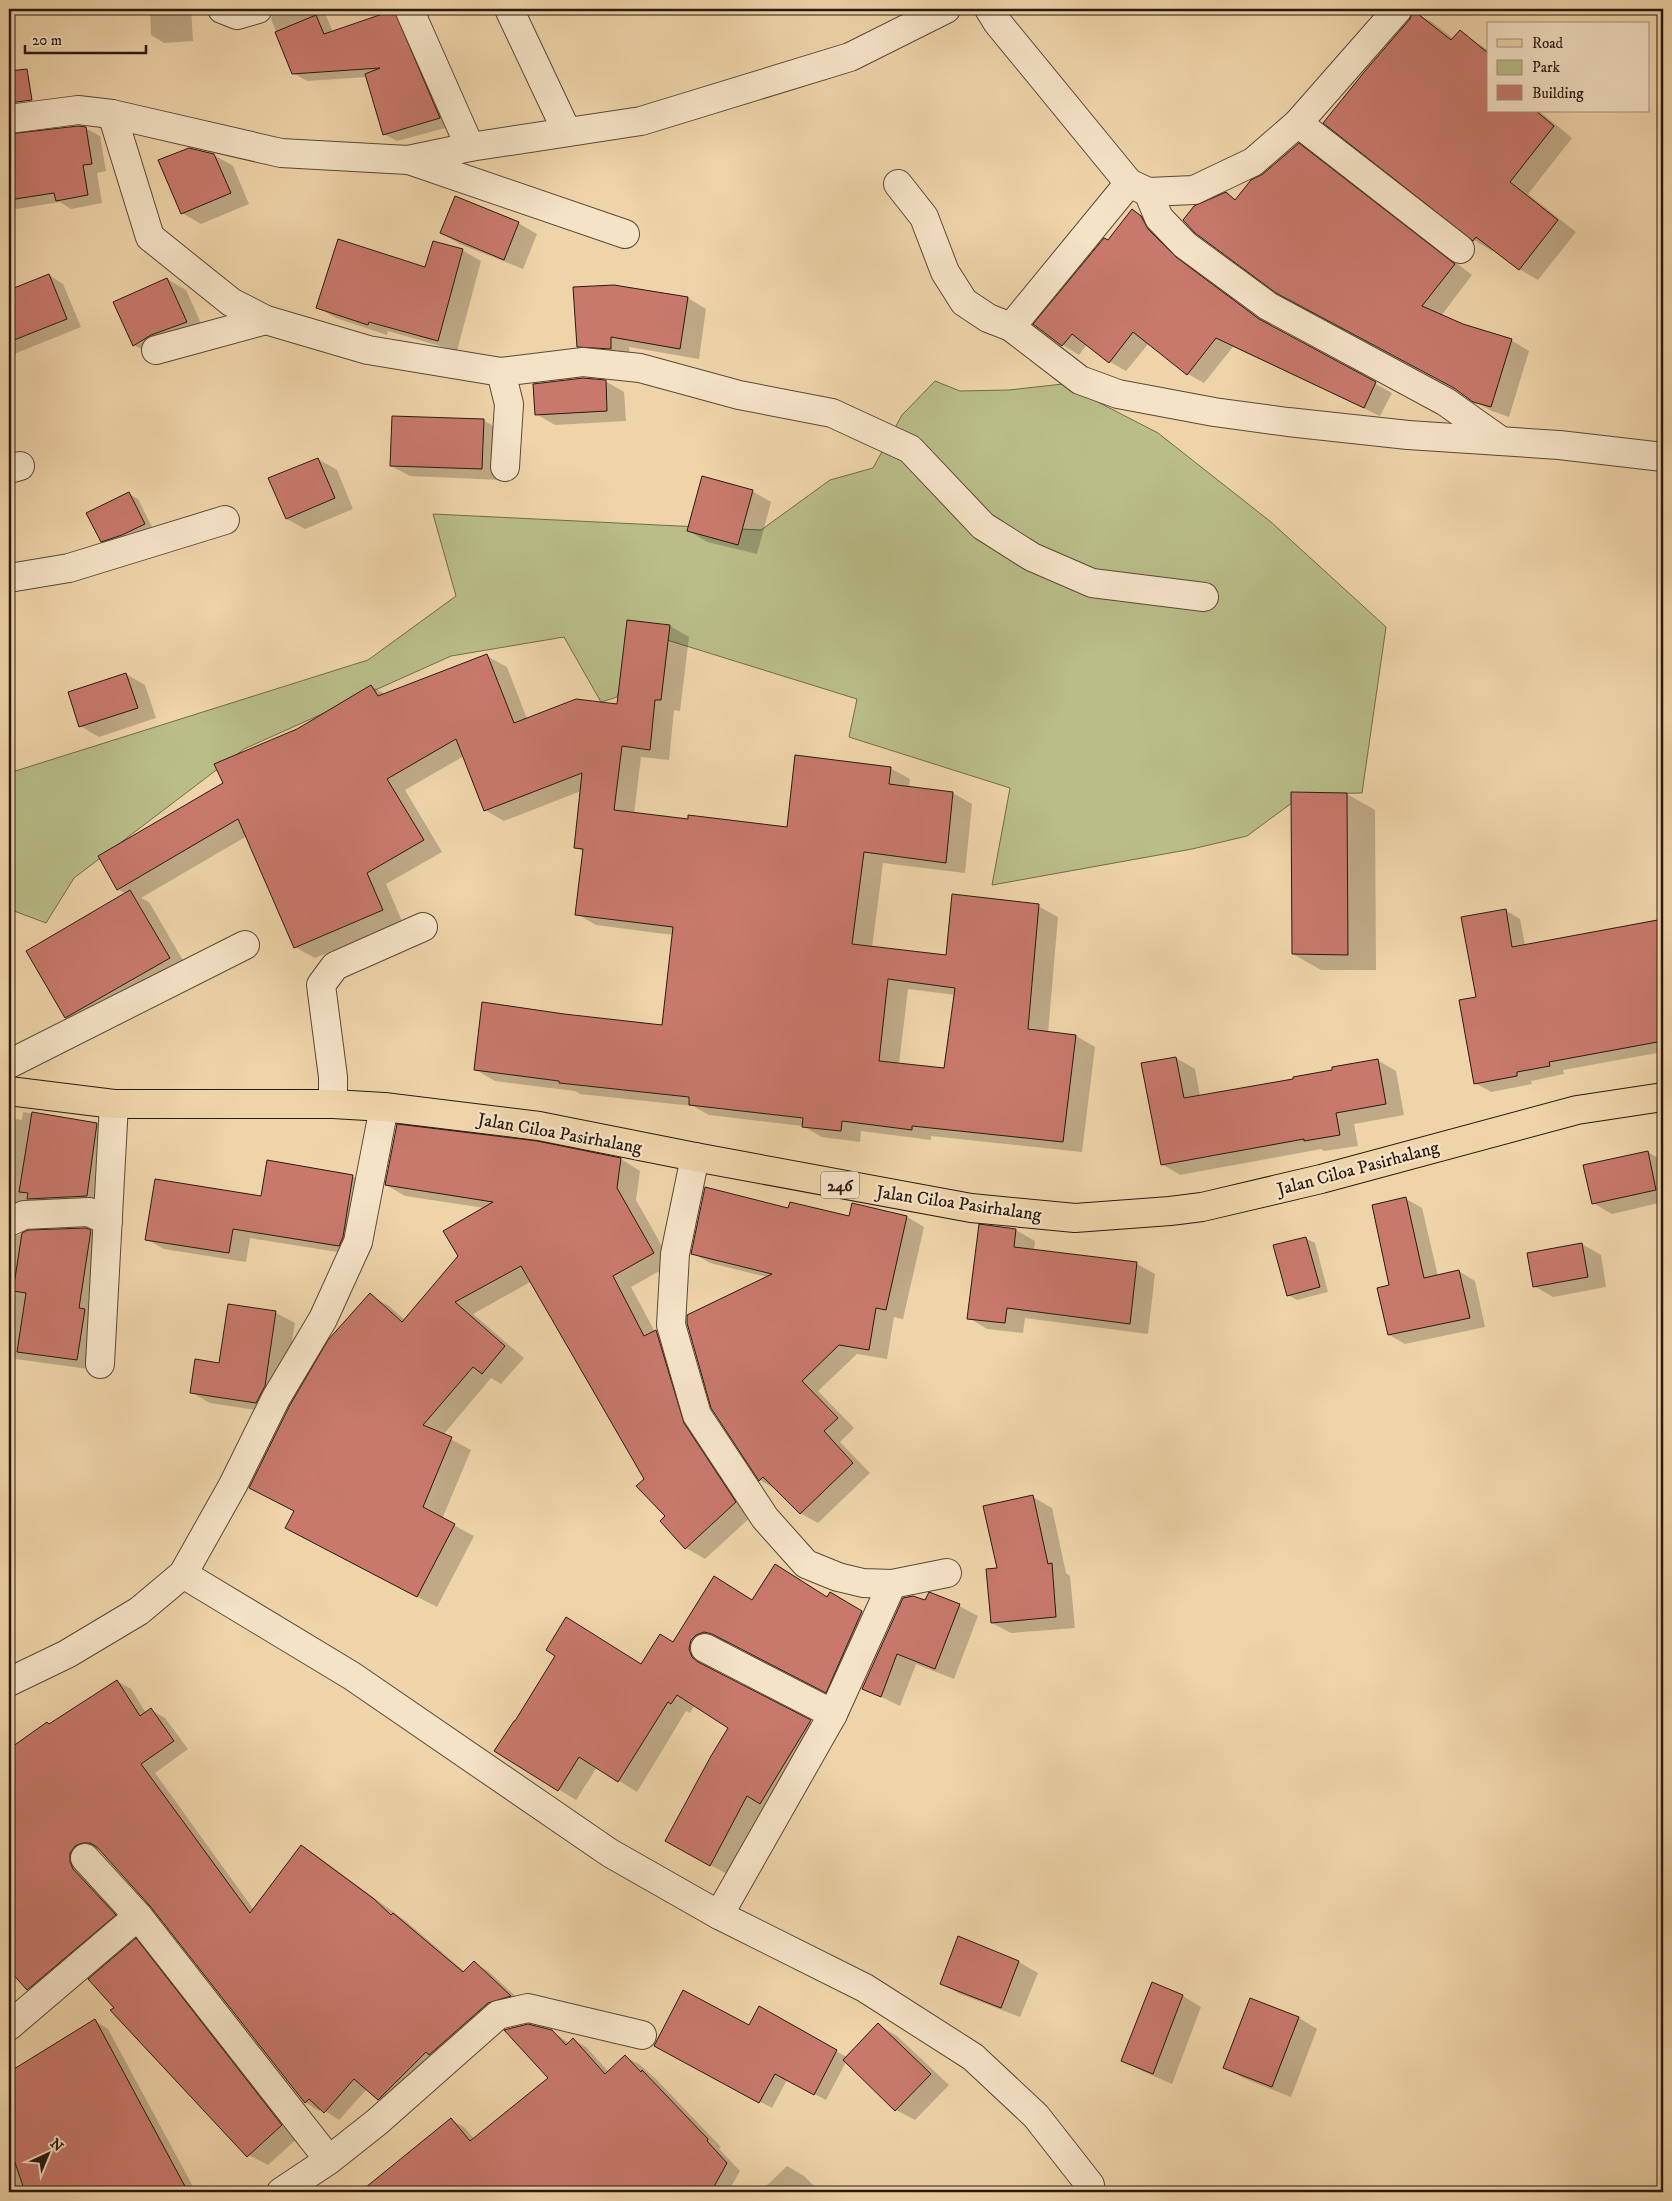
<svg xmlns="http://www.w3.org/2000/svg" width="1672" height="2201" font-family="'IM FELL DW Pica',serif">
  <rect width="100%" height="100%" fill="#efd4a9"/>
  <filter id="stains"><feTurbulence type="fractalNoise" baseFrequency=".004" numOctaves="4"/><feColorMatrix values="0 0 0 0 .2 0 0 0 0 .09 0 0 0 0 .02 0 0 0 .5 -.17"/></filter>
  <radialGradient id="worn" r=".72"><stop offset=".6" stop-color="#630" stop-opacity="0"/><stop offset="1" stop-color="#630" stop-opacity=".3"/></radialGradient>
  <polygon fill="#b9bd88" stroke="#706b4c" points="935,381 960,391 1009,390 1063,384 1158,433 1271,522 1386,627 1362,793 1304,794 1247,836 1192,849 992,885 1010,788 849,737 857,699 638,631 617,697 601,702 564,637 451,656 244,749 74,878 46,923 9,909 9,773 368,660 456,596 433,514 761,530 830,480 873,468 902,415"/>
  <g fill="#0003" fill-rule="evenodd">
    <polygon points="150,9 191,9 193,41 164,43 151,35"/>
    <polygon points="274,9 323,9 333,32 394,11 407,19 453,126 397,141 384,134 367,77 307,81 293,73 271,19"/>
    <polygon points="1414,12 1432,22 1454,39 1460,32 1488,50 1488,111 1539,111 1572,138 1528,194 1576,232 1538,280 1519,269 1494,249 1492,251 1474,240 1411,20"/>
    <polygon points="85,128 100,136 106,171 97,173 102,203 71,209 60,202 9,210 9,135"/>
    <polygon points="1299,145 1317,155 1472,275 1441,316 1463,325 1511,340 1529,351 1509,417 1492,411 1473,401 1226,194 1237,200"/>
    <polygon points="214,155 233,166 249,204 201,224 182,213"/>
    <polygon points="1133,210 1149,220 1164,239 1192,268 1272,327 1392,393 1380,416 1233,347 1204,383 1188,374 1149,343 1126,371 1110,362 1087,344 1079,355 1063,345 1108,241"/>
    <polygon points="518,223 537,234 523,269 460,244 441,233"/>
    <polygon points="462,250 481,261 457,351 388,331 387,335 336,318 317,307 426,269"/>
    <polygon points="49,275 63,284 81,327 9,356 9,277 12,290"/>
    <polygon points="167,279 186,290 205,332 153,356 134,345"/>
    <polygon points="688,298 706,309 699,359 629,347 630,359 597,357 578,346"/>
    <polygon points="605,381 624,392 626,421 555,425 536,414"/>
    <polygon points="483,420 502,431 501,480 410,476 391,466"/>
    <polygon points="318,459 337,470 353,509 305,529 287,519"/>
    <polygon points="752,491 771,502 757,554 707,542 689,531"/>
    <polygon points="129,494 138,499 153,529 111,546 102,541"/>
    <path d="M670,626l19,11 -9,74 -6,-1 -5,50 -28,-3 -7,57 154,14 102,-60 20,11 -1,9 44,5 19,11 -7,69 -82,-10 -11,85 75,9 91,-51 20,11 -10,116 28,3 19,11 -13,105 -151,-16v4l-70,-9 -1,11 -38,-5 -19,-11 -94,-11 -16,-9 -113,-12 -5,-3 -80,-10 -19,-11 88,-55 99,11 10,-91 -77,-10 -19,-11 7,-62 -9,-5 6,-56 -77,30 -19,-11 -21,-54 -59,34 37,62 -56,32 16,37 -87,37 -20,-11 -48,-111 -106,62 8,4 39,67 -103,59 -19,-11 60,-123 -8,-5 106,-105 74,-54 73,-44 16,9 100,-39 20,11 20,52 92,-14zM908,989l48,6 -10,75 -47,-6z"/>
    <polygon points="126,674 145,685 156,718 99,737 80,726"/>
    <polygon points="1347,794 1375,810 1376,970 1321,970 1293,954"/>
    <polygon points="1505,910 1520,919 1525,945 1663,921 1663,1057 1657,1053 1563,1070 1564,1074 1531,1081 1532,1084 1491,1092 1475,1083 1478,998"/>
    <polygon points="1176,1058 1195,1069 1200,1096 1295,1080 1377,1060 1396,1071 1404,1115 1354,1124 1358,1146 1324,1151 1321,1149 1180,1175 1162,1164"/>
    <polygon points="23,1112 97,1124 115,1135 105,1206 11,1232 12,1237 28,1232 90,1231 108,1242 95,1370 9,1358 9,1118 22,1120"/>
    <polygon points="1648,1152 1663,1161 1663,1202 1612,1214 1593,1203"/>
    <polygon points="621,1159 640,1171 636,1200 672,1264 631,1287 655,1332 675,1342 754,1514 705,1559 686,1548 532,1281 473,1314 524,1358 501,1384 491,1378 443,1435 471,1450 442,1519 474,1536 437,1607 306,1539 295,1511 370,1295 389,1306 405,1320 459,1256 485,1208 405,1196 386,1185"/>
    <polygon points="352,1176 370,1186 356,1255 250,1238 246,1262 164,1249 146,1239 262,1197"/>
    <polygon points="1406,1199 1422,1208 1438,1276 1459,1271 1475,1281 1485,1327 1405,1344 1389,1335 1391,1286"/>
    <polygon points="853,1204 907,1217 924,1227 903,1319 894,1317 887,1359 857,1354 818,1391 854,1428 840,1442 870,1473 818,1523 800,1513 777,1490 760,1480 767,1277 710,1263 692,1253 789,1209 850,1218"/>
    <polygon points="980,1226 1016,1230 1035,1241 1034,1250 1137,1264 1155,1274 1148,1334 1025,1318 1023,1333 987,1329 969,1318"/>
    <polygon points="1305,1238 1315,1243 1328,1292 1297,1300 1288,1295"/>
    <polygon points="1582,1244 1601,1255 1606,1287 1553,1297 1534,1286"/>
    <polygon points="229,1305 276,1313 295,1323 283,1397 275,1413 210,1403 191,1392 220,1365"/>
    <polygon points="1033,1497 1052,1508 1066,1573 1070,1576 1075,1628 1011,1633 992,1623 998,1569"/>
    <polygon points="828,1598 849,1604 880,1623 844,1702 731,1644 723,1642 707,1660 713,1671 829,1732 729,1875 684,1851 730,1727 695,1705 690,1713 686,1711 637,1792 597,1767 576,1800 496,1751 642,1665 673,1643 753,1601"/>
    <polygon points="926,1602 959,1606 978,1616 954,1679 916,1664 900,1706 863,1688"/>
    <polygon points="117,1681 131,1689 146,1713 151,1710 165,1718 188,1749 155,1773 254,1910 302,1847 316,1855 407,1922 465,1972 474,1963 488,1971 524,2004 393,2107 379,2099 367,2089 339,2120 322,2109 319,2111 305,2102 151,1905 101,1850 97,1850 89,1854 129,1923 42,1997 28,1989 9,1968 9,1841 11,1839 9,1835 9,1751 47,1723 50,1725"/>
    <polygon points="959,1938 1019,1962 1038,1973 1020,2017 960,1994 941,1983"/>
    <polygon points="136,1940 155,1951 300,2136 268,2165 249,2155"/>
    <polygon points="1153,1984 1183,1996 1201,2007 1172,2084 1142,2071 1123,2061"/>
    <polygon points="1251,2000 1299,2018 1317,2029 1291,2097 1243,2078 1225,2067"/>
    <polygon points="760,2008 800,2029 812,2036 811,2038 847,2057 878,2025 897,2036 949,2085 915,2120 896,2110 846,2062 826,2100 787,2080 772,2108 668,2052 750,2027"/>
    <polygon points="95,2021 108,2029 196,2192 9,2192 9,2074"/>
    <polygon points="551,2031 569,2043 573,2040 586,2047 609,2072 625,2057 639,2064 656,2079 721,2147 719,2149 740,2171 728,2192 362,2192 451,2120 464,2127 474,2139 550,2078"/>
    <polygon points="787,2166 804,2176 820,2192 760,2192"/>
  </g>
  <g fill="#c8796c" stroke="#281910" fill-rule="evenodd">
    <polygon points="394,10 440,118 383,135 365,74 380,68 292,74 275,32 316,15 324,34"/>
    <polygon points="1413,10 1451,40 1460,30 1488,53 1488,111 1536,111 1554,126 1510,182 1558,220 1519,270 1476,237 1473,241 1323,123 1365,71 1410,19"/>
    <polygon points="27,69 32,100 9,103 9,71"/>
    <polygon points="78,126 86,127 92,164 83,165 88,195 56,201 54,193 9,200 9,134"/>
    <polygon points="1299,143 1455,264 1422,306 1463,324 1512,339 1491,407 1473,402 1454,388 1276,293 1195,233 1183,220 1194,206 1226,192 1235,200 1251,180 1263,174"/>
    <polygon points="189,148 214,154 231,193 181,214 158,160"/>
    <polygon points="455,196 519,222 504,260 440,233"/>
    <polygon points="1132,209 1141,216 1148,229 1176,257 1259,319 1376,382 1364,408 1216,338 1187,375 1133,332 1109,363 1072,334 1062,346 1033,324 1104,238 1108,240"/>
    <polygon points="338,239 425,267 433,241 463,249 438,341 369,322 368,325 316,308"/>
    <polygon points="49,274 67,319 9,342 9,290"/>
    <polygon points="167,278 187,322 151,335 133,346 113,302"/>
    <polygon points="614,285 688,297 680,349 611,337 611,349 577,347 573,287"/>
    <polygon points="583,378 606,380 607,411 535,415 533,384"/>
    <polygon points="392,416 484,419 482,469 390,466"/>
    <polygon points="318,458 335,498 286,519 268,478"/>
    <polygon points="702,476 753,490 738,545 687,531"/>
    <polygon points="129,492 145,524 122,535 101,542 86,513"/>
    <path d="M627,620l43,5 -9,75h-6l-5,50 -28,-4 -8,64 74,9v-4l99,12 8,-72 96,12 -2,17 64,8 -7,71 -82,-11 -12,92 94,11 6,-61 87,10 -11,125 48,6 -13,107 -151,-16v4l-70,-9 -1,10 -39,-4 1,-9 -114,-13v-8l-130,-14v-2l-85,-11 8,-68 82,12 98,11 11,-98 -98,-12 8,-66 -9,-1 8,-75 -98,38 -28,-72 -69,40 37,61 -57,33 16,37 -89,38 -56,-129 -121,71 -19,-34 125,-73 -9,-19 83,-35 74,-44 7,11 109,-42 27,69 62,-24 41,5zM888,979l67,9 -11,80 -65,-7z"/>
    <polygon points="126,673 138,708 79,727 68,692"/>
    <polygon points="1291,792 1347,793 1348,955 1292,954"/>
    <polygon points="130,890 170,958 65,1018 26,951"/>
    <polygon points="1506,909 1512,947 1663,919 1663,1041 1549,1062 1550,1066 1517,1072 1517,1076 1474,1084 1459,1000 1476,997 1461,917"/>
    <polygon points="1176,1057 1184,1098 1293,1079 1293,1077 1332,1070 1332,1067 1378,1059 1386,1104 1336,1113 1340,1135 1304,1141 1304,1139 1161,1165 1141,1063"/>
    <polygon points="32,1112 97,1123 87,1196 27,1199 28,1193 19,1192"/>
    <polygon points="397,1124 537,1141 621,1158 617,1188 654,1253 613,1276 644,1336 656,1330 684,1423 736,1502 685,1549 660,1521 665,1516 636,1486 644,1479 521,1266 455,1302 505,1346 482,1374 473,1367 423,1425 452,1437 423,1507 455,1524 417,1597 285,1528 294,1511 249,1488 290,1405 328,1340 370,1293 402,1322 458,1256 443,1231 493,1202 385,1185"/>
    <polygon points="1648,1151 1656,1190 1592,1204 1583,1165"/>
    <polygon points="267,1160 353,1175 343,1237 339,1246 233,1229 229,1253 145,1240 155,1179 261,1196"/>
    <polygon points="705,1187 788,1208 790,1202 849,1216 852,1203 907,1216 886,1310 876,1308 869,1350 839,1345 802,1381 838,1418 824,1431 853,1463 800,1514 763,1477 759,1481 711,1408 687,1323 687,1315 772,1274 691,1254"/>
    <polygon points="1406,1197 1424,1278 1459,1270 1470,1318 1388,1335 1377,1288 1389,1285 1372,1205"/>
    <polygon points="979,1224 1016,1229 1014,1247 1137,1262 1130,1324 1007,1308 1005,1323 967,1319"/>
    <polygon points="86,1228 91,1230 79,1308 85,1309 77,1360 17,1352 26,1293 13,1291 22,1233 28,1230"/>
    <polygon points="1306,1237 1320,1287 1287,1296 1273,1245"/>
    <polygon points="1582,1243 1588,1277 1533,1287 1527,1253"/>
    <polygon points="228,1304 276,1311 265,1386 256,1403 190,1393 195,1359 219,1363"/>
    <polygon points="1033,1495 1048,1564 1052,1563 1056,1617 991,1623 986,1569 997,1568 983,1506"/>
    <polygon points="775,1564 827,1597 830,1592 862,1611 826,1693 712,1634 704,1632 696,1635 691,1640 689,1649 692,1657 698,1662 811,1720 760,1804 747,1796 710,1866 665,1841 711,1756 728,1728 677,1695 671,1704 668,1702 618,1782 579,1757 558,1791 494,1751 514,1721 515,1721 555,1656 546,1650 566,1617 641,1664 660,1634 673,1642 714,1576 752,1600"/>
    <polygon points="929,1592 960,1604 935,1669 897,1654 881,1697 862,1689 903,1598 913,1596 925,1600"/>
    <polygon points="117,1680 140,1716 151,1708 174,1741 141,1764 250,1913 301,1845 374,1899 391,1915 393,1913 463,1972 474,1961 511,1996 488,2003 429,2055 426,2052 378,2100 354,2079 324,2113 309,2099 305,2103 150,1906 97,1847 90,1843 82,1843 75,1846 70,1853 70,1862 73,1869 116,1915 27,1990 9,1970 9,1749 47,1722 49,1724"/>
    <polygon points="958,1936 1019,1961 1001,2008 940,1984"/>
    <polygon points="136,1938 282,2125 247,2157 110,2010 114,2008 88,1979"/>
    <polygon points="1152,1982 1183,1995 1153,2074 1121,2061"/>
    <polygon points="683,1990 749,2025 759,2006 837,2050 814,2095 775,2074 759,2103 654,2046"/>
    <polygon points="1250,1998 1299,2017 1272,2087 1223,2068"/>
    <polygon points="95,2019 188,2192 25,2192 9,2145 9,2072"/>
    <polygon points="878,2023 931,2074 895,2111 843,2060"/>
    <polygon points="528,2024 552,2030 566,2045 573,2038 605,2074 625,2055 641,2072 642,2070 708,2139 707,2141 727,2163 711,2192 360,2192 451,2118 470,2141 548,2078 504,2030"/>
  </g>
  <g fill="none" stroke-linecap="round" stroke-linejoin="round">
    <g stroke="#5a4836" stroke-width="30">
      <g id="minor">
        <polyline points="222,9 237,15 258,9"/>
        <polyline points="409,9 470,147"/>
        <polyline points="509,9 567,132"/>
        <polyline points="989,9 997,22 1129,183 1148,192 1194,190 1253,162 1298,123 1398,9"/>
        <polyline points="112,114 150,237 231,302 266,320 368,350 501,372 583,362 640,368 739,395 832,413 910,449 983,526 1032,557 1092,583 1204,597"/>
        <polyline points="9,119 78,110 112,114 281,153 408,160 470,147 641,121 850,57 946,9"/>
        <polyline points="1298,123 1460,249"/>
        <polyline points="409,160 625,234"/>
        <polyline points="1129,183 1011,327 1080,380 1118,394 1214,412 1288,422 1408,435 1559,445 1663,457"/>
        <polyline points="898,184 924,217 945,272 964,302 988,318 1011,327"/>
        <polyline points="1148,192 1159,218 1185,245 1268,306 1446,402 1501,441"/>
        <polyline points="156,350 266,320"/>
        <polyline points="501,372 509,404 505,467"/>
        <polyline points="9,469 20,466"/>
        <polyline points="9,578 69,568 225,520"/>
        <polyline points="9,1064 245,945"/>
        <polyline points="333,1104 333,1077 321,985 335,966 423,927"/>
        <polyline points="695,1157 675,1254 671,1325 697,1415 765,1518 806,1564 838,1577 863,1583 892,1584 947,1573"/>
        <polyline points="9,1222 24,1215 89,1212 108,1221"/>
        <polyline points="100,1364 114,1104"/>
        <polyline points="183,1574 352,1676 610,1853 719,1915 865,1988 973,2057 1036,2116 1090,2185 1091,2192"/>
        <polyline points="705,1648 833,1714"/>
        <polyline points="9,1682 67,1654 139,1611 183,1574 233,1485 276,1398 323,1319 358,1242 384,1107"/>
        <polyline points="85,1858 138,1916 329,2160"/>
        <polyline points="719,1915 833,1714 892,1584"/>
        <polyline points="9,2026 138,1916"/>
        <polyline points="281,2192 329,2160 377,2122 498,2015 528,2008 642,2035"/>
      </g>
    </g>
    <g stroke="#281910" stroke-width="30">
      <polyline id="major" points="9,1091 114,1104 333,1104 384,1107 539,1126 695,1157 971,1208 1075,1218 1170,1211 1202,1207 1321,1179 1577,1110 1663,1097"/>
    </g>
    <use href="#minor" stroke="#f5e3c7" stroke-width="28"/>
    <use href="#major" stroke="#efd4a9" stroke-width="28"/>
  </g>
  <g text-anchor="middle" stroke-width="4.5" stroke-linejoin="round" paint-order="stroke">
    <rect fill="#f5e3c7" stroke="#665647" stroke-width="1" x="821" y="1171.5" width="38" height="27" rx="4"/>
    <g font-size="16" font-weight="bold" fill="#281910">
      <text x="840" y="1191">246</text>
    </g>
    <g font-size="18" fill="#281910" stroke="#f5e3c7">
      <text transform="translate(560 1133) rotate(10)" y="6">Jalan Ciloa Pasirhalang</text>
      <text transform="translate(1358 1168) rotate(-15)" y="6">Jalan Ciloa Pasirhalang</text>
      <text transform="translate(959 1203) rotate(8)" y="6">Jalan Ciloa Pasirhalang</text>
    </g>
  </g>
  <rect width="1672" height="2201" fill="none" stroke="#efd4a9" stroke-width="30"/>
  <rect x="10" y="10" width="1652" height="2181" fill="none" stroke="#281910" stroke-width="2.5"/>
  <rect x="15" y="15" width="1642" height="2171" fill="none" stroke="#281910"/>
  <rect x="1487" y="22" width="162" height="90" fill="#f5e3c7" stroke="#a3927e"/>
  <rect x="1497" y="39" width="25" height="8" fill="#efd4a9" stroke="#a3927e"/>
  <text x="1532" y="48" font-size="15" fill="#281910">Road</text>
  <rect x="1497" y="60" width="25" height="15" fill="#b9bd88" stroke="#a3927e"/>
  <text x="1532" y="72" font-size="15" fill="#281910">Park</text>
  <rect x="1497" y="85" width="25" height="15" fill="#c8796c" stroke="#a3927e"/>
  <text x="1532" y="98" font-size="15" fill="#281910">Building</text>
  <g transform="translate(48 2154) rotate(44)" stroke="#f5e3c7" stroke-width="4" paint-order="stroke">
  <path d="M0-4L9 19L0 12L-9 19Z" fill="#281910"/>
  <text y="-8" font-size="14" font-weight="bold" text-anchor="middle" fill="#281910">N</text>
  </g>
  <path d="M25 45v8h121v-8" fill="none" stroke="#281910" stroke-width="2.5"/>
  <text x="32" y="45" font-size="15" fill="#281910" stroke="#f5e3c7" stroke-width="4" paint-order="stroke">20 m</text>
  <rect width="100%" height="100%" filter="url(#stains)"/>
  <rect width="100%" height="100%" fill="url(#worn)"/>
</svg>
